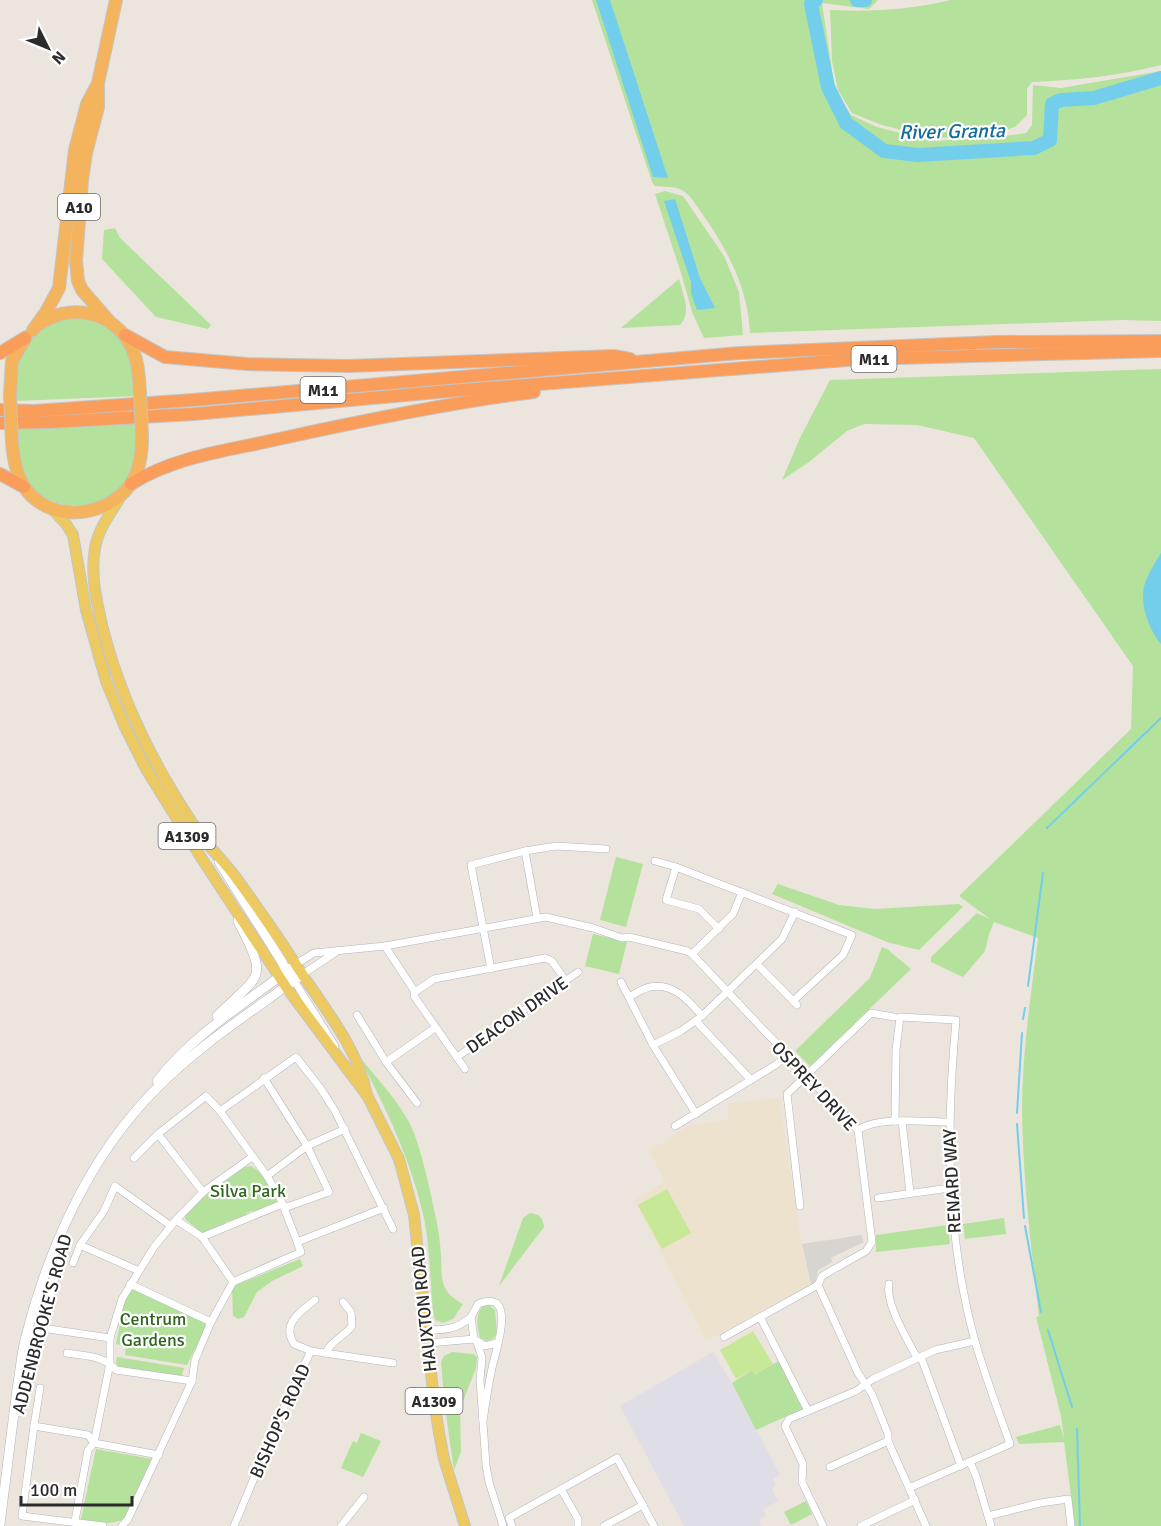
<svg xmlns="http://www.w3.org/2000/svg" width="1161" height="1526" font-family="Signika,sans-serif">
  <rect width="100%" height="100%" fill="#ece5dd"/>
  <polygon fill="#dfdde5" points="713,1352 732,1383 780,1475 773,1479 776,1485 772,1490 778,1501 763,1510 766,1516 759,1520 761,1526 684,1526 620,1406"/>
  <polygon fill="#ede2cd" points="779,1098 804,1259 810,1285 706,1341 634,1200 665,1182 649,1151 688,1126 727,1120 729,1103"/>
  <g fill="#b4e19b">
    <path d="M592,0h286l-9,9 -47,-6 13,87 16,25 26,12 54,14 61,-3 34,-5 6,-8 1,-40 28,3 100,-17v250l-40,-1 -371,13c-2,-45 -22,-82 -47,-118 -6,-8 -12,-20 -21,-25 -7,-4 -19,-3 -27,-4l-3,-4z"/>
    <path d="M950,0h211v65c-42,11 -85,15 -129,17l-5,7v26l-12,12 -23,8 -58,3 -52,-13 -30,-12 -14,-23 -6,-29 -2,-51c42,2 79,0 120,-10z"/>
    <polygon points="665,191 683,196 724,256 739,292 743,335 704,338 692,312 682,276 655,194"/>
    <polygon points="115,228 120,238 211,325 208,329 156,317 102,259 104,230"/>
    <path d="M679,279c4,15 13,34 1,46l-59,3z"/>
    <path d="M80,318c49,11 51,34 56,78l-120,5c0,-11 -3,-26 0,-37 7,-31 35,-44 64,-46z"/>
    <path d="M1161,369v1157h-86l-11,-84 -45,2 -3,-7 44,-12 4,14 -3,-23 -25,-99 3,-1c-8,-68 -16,-137 -17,-205 0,-58 9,-116 16,-173l-44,-16 -5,12 -4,17 -22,26 -32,-15v-5l46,-44 13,6 -31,-23 172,-167 2,-63 -159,-228 -57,-13 -53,-1 -17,7 -38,31 -27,18 18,-42 30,-58z"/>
    <path d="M134,422c2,18 4,33 -3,50 -19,43 -89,46 -108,1 -6,-13 -6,-31 -8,-45z"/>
    <polygon points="616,857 643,864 626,927 600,920"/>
    <polygon points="778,884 839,905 875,909 959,904 963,907 919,950 887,942 772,894"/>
    <polygon points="593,934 627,942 619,974 585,966"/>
    <polygon points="882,947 887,949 911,969 810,1066 795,1051 870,978"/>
    <path d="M358,1055c16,20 35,40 48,62 13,19 24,73 29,97 3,13 5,27 6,41 1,24 -2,36 22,49l-10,15 -10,4 -8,-3 -2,-9c-3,-30 -3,-63 -9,-93 -13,-58 -38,-110 -66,-163z"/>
    <path d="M251,1166c12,6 21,22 27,33l-4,5 -18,8 -4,-1 -5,2 -2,3 -19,6 -1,3 -22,9 -18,-15 1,-6 3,-5 56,-41z"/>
    <path d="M530,1213c9,1 13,4 14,14l-45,59 24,-68z"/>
    <polygon points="1004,1218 1006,1234 965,1239 963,1224"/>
    <polygon points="948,1225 950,1244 876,1252 876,1235"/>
    <polygon points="300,1259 303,1266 272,1281 257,1292 244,1317 238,1319 233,1316 232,1289 234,1286"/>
    <polygon points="134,1289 204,1322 206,1327 187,1365 125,1355 126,1346 116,1344 124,1304 130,1291"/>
    <path d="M489,1305l6,5 2,23 -4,6 -6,2 -7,-3c-3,-11 -5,-24 3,-32z"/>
    <polygon points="452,1352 473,1354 477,1357 476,1368 460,1409 461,1452 454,1470 445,1408 441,1362 444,1356"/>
    <polygon points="117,1357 184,1368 181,1377 119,1367 116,1363"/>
    <polygon points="779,1361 803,1409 756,1430 732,1383 752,1370 755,1374"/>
    <polygon points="361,1433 381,1441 363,1477 341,1468 353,1441 357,1443"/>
    <path d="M96,1449l56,10 -27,59c-10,8 -30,4 -44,1z"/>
    <polygon points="806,1501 812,1514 791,1525 784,1512"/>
  </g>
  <g fill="#c7e897">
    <polygon points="667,1189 691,1233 662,1249 638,1205"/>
    <polygon points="753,1331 773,1364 755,1375 752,1370 736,1379 720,1350"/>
  </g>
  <polygon fill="#d8d5d0" points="861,1235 864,1242 831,1258 833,1262 818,1270 815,1283 811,1285 802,1244"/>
  <g fill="#73ceec">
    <polygon points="596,0 610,0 668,178 653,177"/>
    <polygon points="675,199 700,278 715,308 697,310 691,293 691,282 664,201"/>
    <path d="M1161,553v91c-12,-15 -21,-38 -17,-57 3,-12 11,-24 17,-34z"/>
  </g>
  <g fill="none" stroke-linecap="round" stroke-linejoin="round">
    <g stroke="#73ceec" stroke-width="2">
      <polyline points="1047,828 1161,718"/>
      <polyline points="1028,986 1043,873"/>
      <polyline points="1023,1019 1025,1008"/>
      <polyline points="1017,1113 1022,1033"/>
      <polyline points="1017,1124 1024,1218"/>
      <polyline points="1025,1226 1041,1312"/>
      <polyline points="1048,1330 1072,1407"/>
      <polyline points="1077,1429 1080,1526"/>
    </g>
    <g stroke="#73ceec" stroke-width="14">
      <polyline points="816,0 811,4 828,87 846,123 884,151 918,155 1034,148 1050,140 1052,104 1061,100 1094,98 1161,78"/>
      <polyline points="857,0 865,0"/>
    </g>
    <g stroke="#b1b4be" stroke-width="8">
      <g id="minor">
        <polyline points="525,851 556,846 606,849"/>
        <polyline points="655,861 676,867"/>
        <polyline points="719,929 699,909 666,900 676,867 852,935 843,955 793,1001"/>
        <polyline points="385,946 415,992 414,996 465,1069"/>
        <polyline points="692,954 733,914 742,892"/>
        <polyline points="296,964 314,953 385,946 546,917 593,928 622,938 629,937 687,951 692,954 858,1130 872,1242 866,1251 822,1276 818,1285 858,1373 872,1394 888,1434 888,1441 926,1526"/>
        <polyline points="757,964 797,1005"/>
        <polyline points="298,965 294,973 295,982 335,1046"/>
        <polyline points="491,969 471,865 525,851 537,918"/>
        <polyline points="303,974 336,952"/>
        <polyline points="621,982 653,1045 696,1114"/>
        <polyline points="415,992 434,979 545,958 552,961 566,981"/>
        <path d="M629,997c6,-3 14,-9 21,-10 23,-5 39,14 52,29"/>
        <polyline points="357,1015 386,1062 417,1103"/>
        <polyline points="696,1021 751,1080"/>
        <polyline points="653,1045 681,1031 702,1016 782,939 795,912"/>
        <polyline points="457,1057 578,972"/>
        <polyline points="386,1062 435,1028"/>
        <polyline points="264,1078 307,1146 345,1129"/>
        <polyline points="220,1111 296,1057 321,1089 335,1111 393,1229"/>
        <path d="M895,1121l1,-71 4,-33 56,3c-10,108 -10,216 19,321 10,35 23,69 35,103l-101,44"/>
        <polyline points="902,1121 910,1193"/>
        <polyline points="675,1126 777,1064 786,1055"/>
        <path d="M858,1130c19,-14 68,-8 91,-8"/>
        <polyline points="134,1158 158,1134"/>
        <polyline points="267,1176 307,1146 329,1192 284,1208"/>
        <polyline points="878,1198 950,1188"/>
        <polyline points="800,1206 787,1094 871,1013 894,1017"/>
        <polyline points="176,1220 202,1237 233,1282"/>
        <polyline points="202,1237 282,1204"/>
        <polyline points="297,1242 384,1208"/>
        <polyline points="80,1245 139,1271"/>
        <polyline points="73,1263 80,1245 104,1211 115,1186 171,1226"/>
        <polyline points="130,1284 211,1322"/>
        <path d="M889,1284c-4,20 19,56 28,74"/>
        <path d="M315,1300c-15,12 -34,24 -21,44l17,7 82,12"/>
        <polyline points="760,1317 808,1411"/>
        <path d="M427,1329c17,2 30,0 44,-12"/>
        <polyline points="26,1336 42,1328 110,1338"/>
        <polyline points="724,1337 818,1285"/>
        <polyline points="477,1342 482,1358 480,1380 486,1465 489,1482 503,1526"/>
        <polyline points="429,1343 474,1339"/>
        <path d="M67,1353c18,3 36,2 49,17l76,11"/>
        <path d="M326,1353c3,-11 19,-17 26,-27l-1,-14 -8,-10"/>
        <polyline points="921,1357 961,1466"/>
        <polyline points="40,1388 34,1426 88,1435 94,1443"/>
        <path d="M483,1420c3,-17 5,-35 9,-52 3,-15 27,-81 -14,-64l-7,13 3,22 11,7 12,-3"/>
        <polyline points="34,1426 22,1516 103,1526"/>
        <polyline points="94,1443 159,1455"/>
        <polyline points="970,1462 976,1476 991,1526"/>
        <polyline points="830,1467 888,1441"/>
        <polyline points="561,1489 578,1519 578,1526"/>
        <polyline points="988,1516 1040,1503 1068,1499 1071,1526"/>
        <polyline points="75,1521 88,1450 94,1443 110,1363 110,1338 122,1299 154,1247 176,1220 203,1192 252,1157"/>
        <polyline points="122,1526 128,1519 192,1381 195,1360 211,1322 233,1282 301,1252 281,1200 267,1176 220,1111 206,1096 158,1134 203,1192"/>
        <polyline points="234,1526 282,1411 311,1351"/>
        <polyline points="341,1526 364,1497"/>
        <polyline points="512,1526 509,1518 617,1458 654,1526"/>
        <polyline points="604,1526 643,1505"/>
        <polyline points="823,1526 802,1482 803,1464 785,1426 789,1419 856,1391 873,1379 935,1350 975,1341"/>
        <polyline points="861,1526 915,1500"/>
      </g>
    </g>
    <g stroke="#b1b4be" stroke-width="10">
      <g id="tertiary">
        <polyline points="219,862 282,962 288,975"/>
        <path d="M217,1016c44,-44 52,-34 21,-95"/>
        <path d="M157,1081c38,-49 91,-79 139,-117"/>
        <polyline points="19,1412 64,1240"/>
        <path d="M0,1524c6,-45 11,-90 17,-135 3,-16 4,-33 8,-49 23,-91 64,-184 131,-251 44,-45 97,-78 147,-115"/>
      </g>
    </g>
    <g stroke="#c4c4c4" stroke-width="12">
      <g id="primary">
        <path d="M121,496c-10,17 -23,33 -26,52 -5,27 2,55 8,81 19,74 55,145 99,208 10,13 22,25 32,38 25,34 49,69 72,105 24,35 53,73 61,115"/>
        <polyline points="52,509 66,524 73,535 86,610 106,681 124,725 146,769 202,859 286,987 368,1097 399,1159 414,1215 434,1400 439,1433 444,1459 465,1526"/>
      </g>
    </g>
    <g stroke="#c4c4c4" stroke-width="14">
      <g id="trunk">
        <polyline points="109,321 82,290 78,281 76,261 82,180 86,153 98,107 98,83 116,0"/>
        <path d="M41,323c35,-23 81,-8 94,33 4,12 4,25 5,37"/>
        <polyline points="33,330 46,312 59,288 75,150 87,104 96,87"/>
        <polyline points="10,395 12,361 26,337"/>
        <path d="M12,441c1,15 3,30 11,44 24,39 82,34 107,0 10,-14 12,-31 12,-48"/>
      </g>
    </g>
    <g stroke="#c4c4c4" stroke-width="14">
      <g id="motorway">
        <polyline points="125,335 165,357 247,364 348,366 614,356 630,359"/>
        <polyline points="0,353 25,338"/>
        <polyline points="0,410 34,411 193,400 740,353 996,342 1161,341"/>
        <polyline points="0,423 50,422 194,414 450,391 860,359 1161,351"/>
        <polyline points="0,474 24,487"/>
        <path d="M131,484c43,-27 94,-33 143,-44 86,-19 173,-37 260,-48"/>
      </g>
    </g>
    <use href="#minor" stroke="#fff" stroke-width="7"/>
    <use href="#tertiary" stroke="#fff" stroke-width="9"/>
    <use href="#primary" stroke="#edca61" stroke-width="10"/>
    <use href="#trunk" stroke="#f4b45e" stroke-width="12"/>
    <use href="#motorway" stroke="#fa9d5a" stroke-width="12"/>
    <g stroke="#c4c4c4" stroke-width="14" stroke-linecap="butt">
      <g id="trunk-bridge">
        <polyline points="140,393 142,437"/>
        <polyline points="10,395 12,441"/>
      </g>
    </g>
    <use href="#trunk-bridge" stroke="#f4b45e" stroke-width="12"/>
  </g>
  <g text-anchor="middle" stroke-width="4.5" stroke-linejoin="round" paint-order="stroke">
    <g fill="#fff" stroke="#6b6b6b" stroke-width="1.5">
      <rect x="58" y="194" width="42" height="26" rx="4.5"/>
      <rect x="851.5" y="346" width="45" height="26" rx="4.5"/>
      <rect x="300.5" y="377" width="45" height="26" rx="4.5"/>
      <rect x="158.5" y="823" width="57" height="26" rx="4.5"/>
      <rect x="405.5" y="1388" width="57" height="26" rx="4.5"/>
    </g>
    <g font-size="16" font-weight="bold" fill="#2b2b2b">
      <text x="79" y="213">A10</text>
      <text x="874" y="365">M11</text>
      <text x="323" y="396">M11</text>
      <text x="187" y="842">A1309</text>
      <text x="434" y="1407">A1309</text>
    </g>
    <g font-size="18" fill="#2b2b2b" stroke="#fff">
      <text transform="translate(517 1015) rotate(-35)" y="6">DEACON DRIVE</text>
      <text transform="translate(814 1086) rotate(47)" y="6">OSPREY DRIVE</text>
      <text transform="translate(952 1181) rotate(-93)" y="6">RENARD WAY</text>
      <text transform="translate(424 1309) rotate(-96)" y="6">HAUXTON ROAD</text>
      <text transform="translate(42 1324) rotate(-75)" y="6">ADDENBROOKE'S ROAD</text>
      <text transform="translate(280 1421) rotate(-66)" y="6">BISHOP'S ROAD</text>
    </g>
    <g font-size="18" fill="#2d661c" stroke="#fff">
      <text x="248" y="1197">Silva Park</text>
      <text x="153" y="1325">Centrum<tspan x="153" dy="21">Gardens</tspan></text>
    </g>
    <g font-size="20" font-style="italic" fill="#116c99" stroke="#fff">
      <text transform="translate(952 131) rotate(-1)" y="7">River Granta</text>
    </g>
  </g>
  <g transform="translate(48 48) rotate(133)" stroke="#ffffff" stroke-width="4.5" paint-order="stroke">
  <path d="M0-4.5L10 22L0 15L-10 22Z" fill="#2b2b2b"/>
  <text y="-9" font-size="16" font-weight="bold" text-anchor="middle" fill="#2b2b2b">N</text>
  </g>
  <path d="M21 1496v9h111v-9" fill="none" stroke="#2b2b2b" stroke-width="3"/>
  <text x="30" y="1496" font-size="18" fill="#2b2b2b" stroke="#ffffff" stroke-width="4.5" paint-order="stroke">100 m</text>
</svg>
